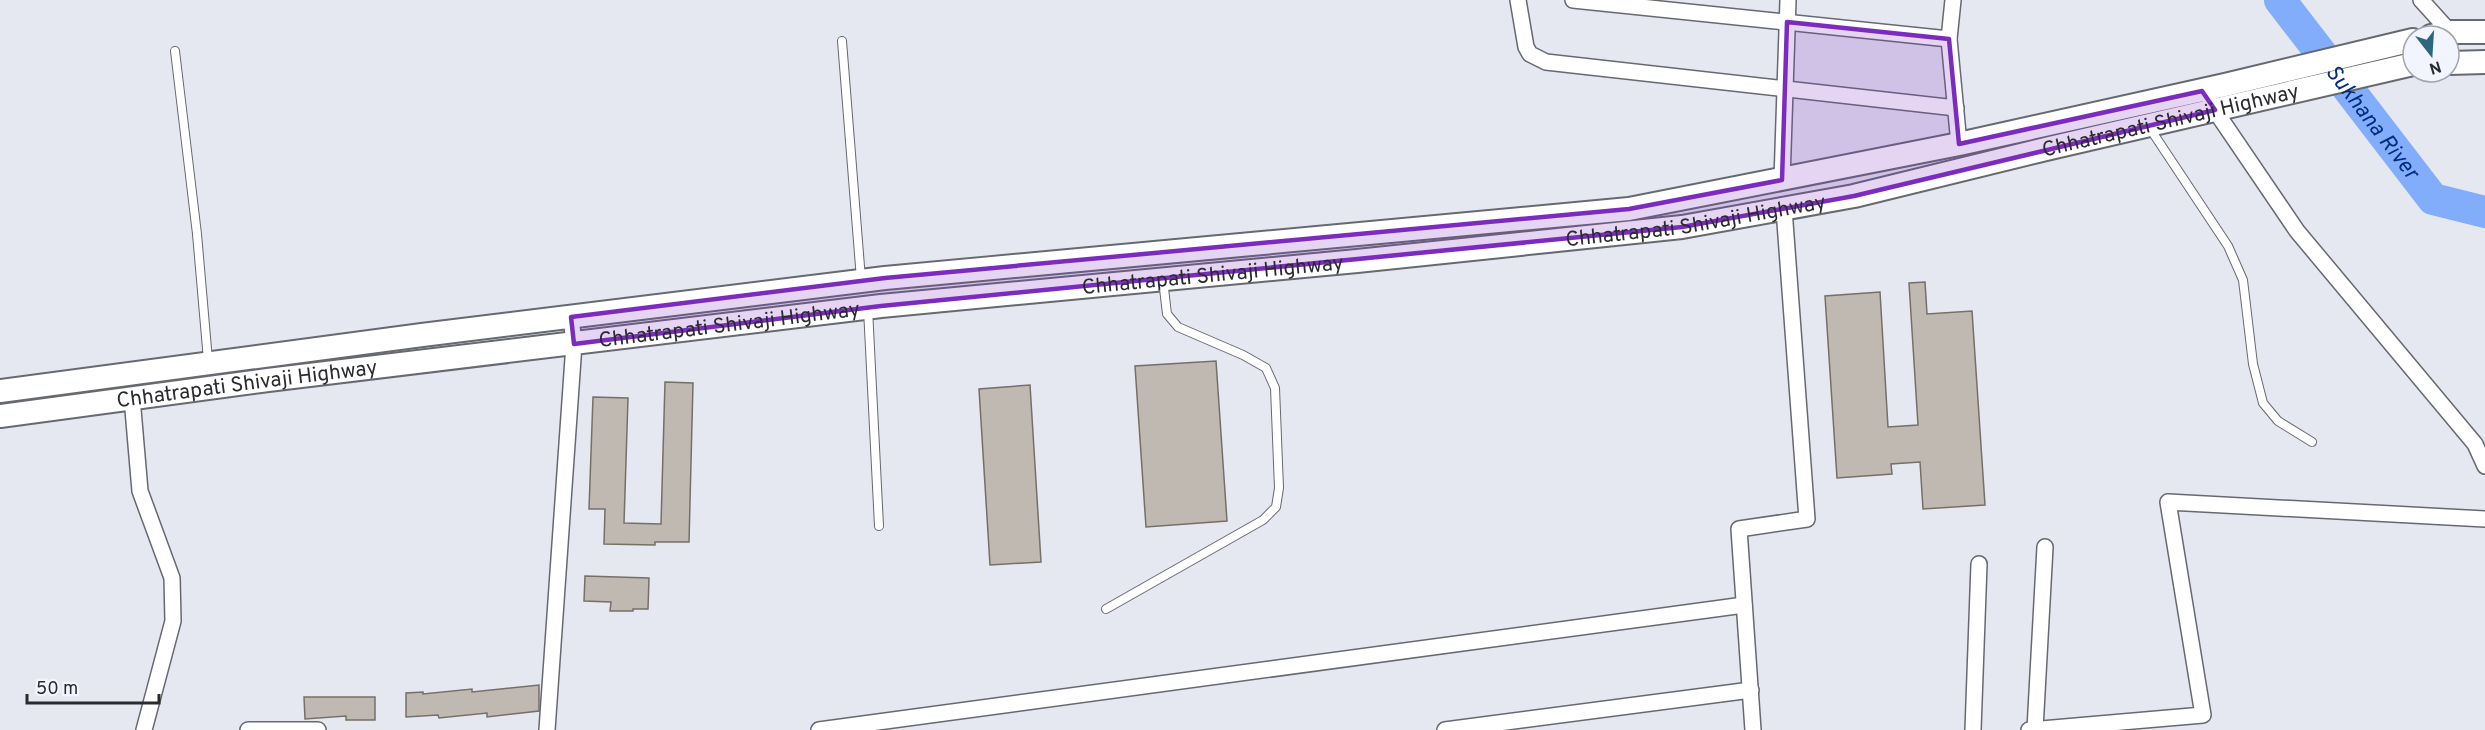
<svg xmlns="http://www.w3.org/2000/svg" width="2485" height="730" font-family="Overpass,sans-serif">
  <rect width="100%" height="100%" fill="#e5e8f0"/>
  <g fill="none" stroke-linecap="round" stroke-linejoin="round">
    <path stroke="#81adfb" stroke-width="32" id="s1" d="M2280,0l153,199 52,13"/>
  </g>
  <g fill="#bfb9b2" stroke="#756f69" stroke-width="1.5">
    <polygon points="1925,282 1927,314 1972,311 1985,505 1923,509 1920,462 1891,464 1892,474 1837,478 1825,296 1880,292 1888,427 1918,425 1909,283"/>
    <polygon points="1216,361 1227,521 1146,527 1135,366"/>
    <polygon points="665,382 693,383 689,542 655,542 655,545 604,544 605,509 589,509 593,397 628,398 624,523 661,524"/>
    <polygon points="1030,385 1041,562 990,565 979,389"/>
    <polygon points="585,576 649,578 648,609 633,609 633,611 610,611 611,602 584,601"/>
    <polygon points="539,685 539,711 487,717 487,713 439,718 438,715 406,717 406,693 423,692 423,694 472,689 472,692"/>
    <polygon points="304,697 375,697 375,720 346,720 346,716 305,719"/>
  </g>
  <g fill="none" stroke-linecap="round" stroke-linejoin="round">
    <g stroke="#666970" stroke-width="10">
      <g id="service">
        <polyline points="842,41 861,279"/>
        <polyline points="175,51 197,234 208,360"/>
        <polyline points="2149,127 2228,246 2243,280 2253,364 2263,403 2278,421 2312,442"/>
        <polyline points="868,309 879,526"/>
        <polyline points="1106,609 1263,520 1276,507 1279,488 1275,388 1266,368 1243,355 1178,327 1167,314 1163,280"/>
      </g>
    </g>
    <g stroke="#666970" stroke-width="18">
      <g id="minor">
        <polyline points="1518,0 1526,47 1530,54 1546,62 1956,108"/>
        <polyline points="1573,0 1949,39"/>
        <polyline points="1953,0 1949,39 1959,144"/>
        <polyline points="2421,0 2450,32"/>
        <polyline points="2210,103 2297,231 2475,444 2485,466"/>
        <polyline points="1782,180 1788,0"/>
        <polyline points="132,398 140,491 172,578 173,621 144,730"/>
        <polyline points="2035,729 2045,547"/>
        <polyline points="248,730 318,730"/>
        <polyline points="547,730 574,344 571,317"/>
        <polyline points="819,730 1744,605"/>
        <polyline points="1445,730 1751,690"/>
        <polyline points="1753,730 1739,529 1807,519 1784,209"/>
        <polyline points="1973,730 1979,564"/>
        <polyline points="2029,730 2203,715 2168,502 2485,519"/>
      </g>
    </g>
    <g stroke="#666970" stroke-width="26">
      <g id="primary">
        <polyline points="2431,36 2450,32 2485,32"/>
        <polyline points="2449,63 2485,62"/>
        <polyline points="0,391 422,335 885,278 1629,209 1959,144 2225,85 2413,40"/>
        <path id="s2" d="M0,416l268,-36 613,-74 476,-45 325,-34 172,-31 196,-48 363,-84"/>
      </g>
    </g>
    <use href="#service" stroke="#fff" stroke-width="8"/>
    <use href="#minor" stroke="#fff" stroke-width="15"/>
    <use href="#primary" stroke="#fff" stroke-width="22"/>
  </g>
  <path fill="#7b2cbf" fill-opacity="0.2" stroke="#7b2cbf" stroke-width="4.5" stroke-linejoin="round" d="M1787,22l162,17 10,105 243,-53 13,19 -361,86 -172,31 -801,79 -307,38 -3,-27 314,-39 744,-69 153,-29z"/>
  <g text-anchor="middle" stroke-width="5" stroke-linejoin="round" paint-order="stroke">
    <g font-size="21" fill="#2a2b2e" stroke="#f2f5fe">
      <text dy="7" stroke="none"><textPath href="#s2" startOffset="2193">Chhatrapati Shivaji Highway</textPath></text>
      <text dy="7" stroke="none"><textPath href="#s2" startOffset="1707">Chhatrapati Shivaji Highway</textPath></text>
      <text dy="7" stroke="none"><textPath href="#s2" startOffset="1221">Chhatrapati Shivaji Highway</textPath></text>
      <text dy="7" stroke="none"><textPath href="#s2" startOffset="735">Chhatrapati Shivaji Highway</textPath></text>
      <text dy="7" stroke="none"><textPath href="#s2" startOffset="249">Chhatrapati Shivaji Highway</textPath></text>
    </g>
    <g font-size="22" font-style="italic" fill="#002c83" stroke="#f2f5fe">
      <text dy="8" stroke="none"><textPath href="#s1" startOffset="153">Sukhana River</textPath></text>
    </g>
  </g>
  <g transform="translate(2431 54) rotate(163)"><circle r="28" fill="#f2f5fe" stroke="#a2a4ab" stroke-width="1.5"/>
  <path d="M0-4.5L10 22L0 15L-10 22Z" fill="#2e6680"/>
  <text y="-9" font-size="16" font-weight="bold" text-anchor="middle" fill="#2a2b2e">N</text>
  </g>
  <path d="M27 694v9h132v-9" fill="none" stroke="#2a2b2e" stroke-width="3"/>
  <text x="36" y="694" font-size="18" fill="#2a2b2e" stroke="#f2f5fe" stroke-width="4.5" paint-order="stroke">50 m</text>
</svg>
